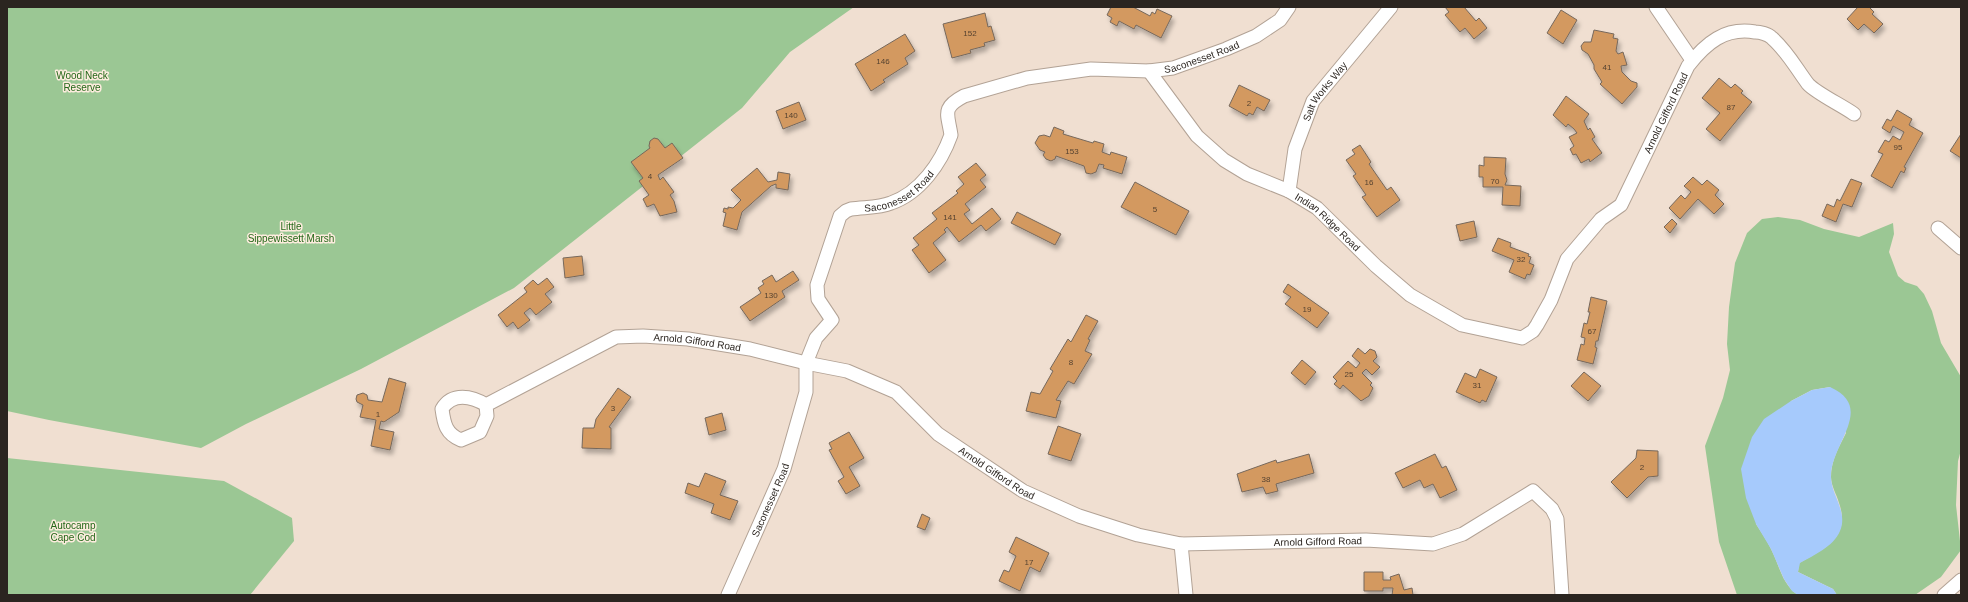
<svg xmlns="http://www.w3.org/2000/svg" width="1968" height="602" font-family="Helvetica,sans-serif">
  <defs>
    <filter id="shadow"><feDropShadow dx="2.5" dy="4.5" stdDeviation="2" flood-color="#0004"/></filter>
  </defs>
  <rect width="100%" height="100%" fill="#f0dfd1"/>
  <g fill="#9bc794">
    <polygon points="7,7 854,7 790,52 742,108 514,288 361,369 246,424 201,448 49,420 7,411"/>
    <path d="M1778,217l22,3 24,9 35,8 34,-14 1,11 -5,18 9,24 7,6 12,4 7,8 8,17 9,32 20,34v73l-3,11 -2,44 5,45 -20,27 -26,18h-78l-4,-6 -35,-17 1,-9c25,-14 52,-26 40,-60 -2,-8 -8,-17 -8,-26 0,-17 8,-30 15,-44l-16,-46 -18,3 -21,11 -35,123c5,8 11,16 15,25 8,15 11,36 27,46h-61l-18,-53 -14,-96 18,-48 7,-28 -3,-26 2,-37 6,-44 12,-30 15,-14z"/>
    <polygon points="7,458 224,481 292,518 294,541 250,595 7,595"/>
  </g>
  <path fill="#a6cafc" d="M1830,387c47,21 -1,58 1,91 1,18 17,34 9,53 -7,16 -26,24 -40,32l-2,9 35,17 4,6h-39l-6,-4 -8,-12 -13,-30 -15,-25 -10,-26 -5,-29 11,-32 12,-18 27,-18 21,-11z"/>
  <g fill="#d39960" stroke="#76685c" filter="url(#shadow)">
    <polygon points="1111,7 1133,7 1150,16 1152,12 1155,14 1157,9 1172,16 1161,38 1136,25 1134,29 1119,21 1117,26 1110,22 1112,18 1107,15"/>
    <polygon points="1445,7 1464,7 1476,21 1479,18 1487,28 1474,39 1465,28 1460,32 1445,15 1449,12"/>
    <polygon points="1858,7 1869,7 1874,12 1872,14 1883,24 1874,33 1864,24 1858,30 1847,19"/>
    <polygon points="1561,10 1577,20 1563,44 1547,33"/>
    <polygon points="985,13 988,27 991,26 995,40 984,43 985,46 970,50 971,53 952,58 943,24"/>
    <polygon points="1594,30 1614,34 1613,38 1618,39 1616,51 1618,54 1623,52 1627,65 1621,66 1622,72 1631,81 1637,83 1637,87 1622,104 1600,84 1602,82 1594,69 1594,65 1588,54 1582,50 1581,46 1584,42 1591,42"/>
    <polygon points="905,34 915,51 905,58 908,64 883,80 885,82 871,91 855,64"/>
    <polygon points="1719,78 1731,88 1735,84 1743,91 1741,93 1752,102 1720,141 1706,129 1720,113 1702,98"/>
    <polygon points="1239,85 1270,100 1264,111 1257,107 1253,115 1249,113 1247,116 1229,106"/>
    <polygon points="1566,96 1589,114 1584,121 1588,130 1590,128 1595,137 1592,139 1602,153 1590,162 1589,159 1581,163 1576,154 1573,155 1570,149 1574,146 1569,137 1577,133 1574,129 1568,124 1566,127 1553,115"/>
    <polygon points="799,102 806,120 783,129 776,111"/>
    <polygon points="1897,110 1912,119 1909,125 1923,133 1904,167 1906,168 1904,173 1901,171 1892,188 1871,176 1883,154 1878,152 1885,140 1889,142 1893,136 1900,140 1904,132 1893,126 1890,133 1882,128 1887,119 1891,121"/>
    <polygon points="1054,127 1064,131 1063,134 1093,143 1094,141 1104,144 1102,152 1110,155 1111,152 1127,157 1122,174 1103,168 1104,165 1099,164 1096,172 1091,174 1086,173 1084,166 1056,156 1055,159 1051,161 1046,159 1043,155 1045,152 1040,150 1035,143 1039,136 1044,135 1050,137"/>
    <polygon points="1961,134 1961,158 1950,151"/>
    <polygon points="654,138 658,139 665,148 672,143 683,158 658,175 660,180 663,177 674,192 670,195 674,201 677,212 660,216 654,204 647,207 643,199 649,195 639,181 643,178 631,162 650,148 649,146 650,141"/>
    <polygon points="1360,145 1371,162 1369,164 1387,190 1391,187 1400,200 1377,217 1362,197 1366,195 1353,176 1356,174 1346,160 1355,154 1352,150"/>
    <polygon points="1484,157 1506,158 1505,174 1507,180 1505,185 1521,186 1520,206 1502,205 1503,187 1483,187 1483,177 1479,177 1479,165 1484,166"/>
    <polygon points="976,163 986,175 980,180 986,187 965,204 970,210 964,214 972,224 992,208 1001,219 986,231 981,225 959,242 947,227 944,230 946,232 933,243 946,260 929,273 912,250 919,245 913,238 937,219 932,213 958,193 956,191 964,184 958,177"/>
    <polygon points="757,168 768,182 777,180 778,172 790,174 788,190 776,188 776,184 771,186 742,212 737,230 723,226 726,213 723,212 724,208 728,209 728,207 733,208 741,200 731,190"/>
    <polygon points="1693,177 1702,185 1707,180 1719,190 1715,195 1724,204 1714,214 1698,199 1680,219 1669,208 1681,195 1685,199 1691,192 1684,186"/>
    <polygon points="1851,179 1862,183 1852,207 1843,204 1836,222 1822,216 1827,204 1834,207 1837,199 1840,201"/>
    <polygon points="1135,182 1189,211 1176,235 1121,207"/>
    <polygon points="1017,212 1061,234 1055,245 1011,223"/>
    <polygon points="1672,219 1677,224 1670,233 1664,227"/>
    <polygon points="1474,221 1477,237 1460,241 1456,225"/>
    <polygon points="1498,238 1511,243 1510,247 1529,254 1528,256 1531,257 1529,263 1534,265 1530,275 1527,274 1525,279 1509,272 1514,260 1492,251"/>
    <polygon points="582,256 584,275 565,278 563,258"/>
    <polygon points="793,271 799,280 782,291 785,297 750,321 740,307 761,293 758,288 764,284 762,281 772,275 776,282"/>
    <polygon points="547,278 554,287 545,294 552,302 536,315 530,308 524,313 530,320 518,329 513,322 507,327 498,315 527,292 524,288 533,280 538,285"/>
    <polygon points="1288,284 1329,313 1317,328 1285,304 1291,297 1283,292"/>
    <polygon points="1591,297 1607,301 1598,341 1596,341 1595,347 1597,348 1593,364 1577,360 1581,344 1584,345 1585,338 1581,337 1584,323 1587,324 1590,312 1588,312"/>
    <polygon points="1086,315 1098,321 1088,339 1090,340 1085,351 1092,354 1074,384 1068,381 1056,400 1061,401 1056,418 1026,411 1031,392 1040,394 1053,371 1050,369 1068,339 1071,342"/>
    <polygon points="1358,348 1365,354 1370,349 1375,351 1377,357 1373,361 1380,367 1372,375 1366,369 1362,373 1372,383 1370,385 1373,388 1369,396 1361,401 1343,385 1340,389 1334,384 1337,381 1333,377 1348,361 1356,368 1360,363 1352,356"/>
    <polygon points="1302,360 1316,372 1305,385 1291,373"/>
    <polygon points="1480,369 1497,377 1486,402 1482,400 1480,403 1456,392 1465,373 1476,378"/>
    <polygon points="1584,372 1601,386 1588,401 1571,386"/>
    <polygon points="389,378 406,383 399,412 384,422 381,421 379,429 394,432 390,450 371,446 376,420 360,417 363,405 357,402 356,399 357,395 363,393 367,395 368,400 382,402"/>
    <polygon points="618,388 631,397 609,427 611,428 611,449 582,448 583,428 594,428 596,419"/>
    <polygon points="722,413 726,430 709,435 705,418"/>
    <polygon points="1058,426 1081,434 1071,461 1048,454"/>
    <polygon points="849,432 864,458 849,467 860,486 846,494 838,481 844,477 829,450 832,449 829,443"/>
    <polygon points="1637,450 1658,451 1658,476 1648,477 1627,498 1611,482 1636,458"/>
    <polygon points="1309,454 1314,473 1276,484 1278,491 1266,494 1263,487 1242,492 1237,474 1276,460 1277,463"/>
    <polygon points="1435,454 1442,468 1446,466 1457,490 1440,498 1433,484 1424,488 1420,480 1403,488 1395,473"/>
    <polygon points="705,473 726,481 720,495 738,501 730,520 711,513 714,504 685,493 688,483 699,487"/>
    <polygon points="922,514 930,518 925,530 917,527"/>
    <polygon points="1016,537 1049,553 1040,572 1030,567 1020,591 999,581 1004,570 1009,572 1016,556 1009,552"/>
    <polygon points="1364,572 1383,572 1383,580 1391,580 1390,577 1399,574 1404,590 1412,588 1413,595 1392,595 1393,588 1383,588 1383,591 1364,591"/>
  </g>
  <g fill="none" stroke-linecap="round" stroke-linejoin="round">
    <g stroke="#b2a295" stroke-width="15">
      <g id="minor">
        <polyline points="1656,7 1692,60"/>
        <path id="s1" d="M1149,71l48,65 27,24 23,14 42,17 28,17 59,58 34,29 52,30 60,13 11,-7 4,-6 14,-25 16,-41 34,-40 20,-14 67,-139c18,-23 37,-39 67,-34 5,0 13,2 17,6 15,13 24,30 36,46 8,9 35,22 46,30"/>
        <path id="s2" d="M1289,191l6,-42 18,-48 78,-94"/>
        <polyline points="1938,228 1961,248"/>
        <path id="s3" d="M486,405c-14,-9 -34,-13 -44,4 2,15 4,25 19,31l19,-8 7,-16 -1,-11 130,-68 27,-1 45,3 62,10 56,14 41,8 49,21 42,42 85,57 56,25 59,19 43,9 185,-4 67,4 30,-10 70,-43 19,18 5,10 5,76"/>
        <polyline points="1181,544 1186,595"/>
        <path id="s4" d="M728,595l56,-126 22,-77v-29l10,-25 16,-18 -14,-21 -1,-14 23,-69 6,-5 5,-2c13,-2 28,-1 40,-6 29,-10 50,-40 60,-68 -3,-21 -10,-27 13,-39l63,-18 64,-9 58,2 24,-3 53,-19 30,-13 24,-16 9,-13"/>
        <polyline points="1944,595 1961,580"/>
      </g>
    </g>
    <use href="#minor" stroke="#fff" stroke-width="13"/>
  </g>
  <g text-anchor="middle" stroke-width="3" stroke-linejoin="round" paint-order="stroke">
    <g font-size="8" fill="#554230">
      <text x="970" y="36">152</text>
      <text x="883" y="64">146</text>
      <text x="1607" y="70">41</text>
      <text x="1249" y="106">2</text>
      <text x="1731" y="110">87</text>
      <text x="791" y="118">140</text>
      <text x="1898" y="150">95</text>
      <text x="1072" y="154">153</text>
      <text x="650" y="179">4</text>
      <text x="1495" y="184">70</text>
      <text x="1369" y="185">16</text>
      <text x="1155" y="212">5</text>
      <text x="950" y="220">141</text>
      <text x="1521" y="262">32</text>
      <text x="771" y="298">130</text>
      <text x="1307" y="312">19</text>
      <text x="1592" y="334">67</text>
      <text x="1071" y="365">8</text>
      <text x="1349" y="377">25</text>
      <text x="1477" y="388">31</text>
      <text x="613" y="411">3</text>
      <text x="378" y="417">1</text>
      <text x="1642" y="470">2</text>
      <text x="1266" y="482">38</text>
      <text x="1029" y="565">17</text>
    </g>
    <g font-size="10" fill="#2b2520" stroke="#fdecde">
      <text dy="4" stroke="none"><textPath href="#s4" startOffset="847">Saconesset Road</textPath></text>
      <text dy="4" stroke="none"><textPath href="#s2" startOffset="108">Salt Works Way</textPath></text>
      <text dy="4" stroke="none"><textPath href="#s1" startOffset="743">Arnold Gifford Road</textPath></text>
      <text dy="4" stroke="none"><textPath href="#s4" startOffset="476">Saconesset Road</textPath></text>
      <text dy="4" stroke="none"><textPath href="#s1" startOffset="239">Indian Ridge Road</textPath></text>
      <text dy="4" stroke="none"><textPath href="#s3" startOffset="366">Arnold Gifford Road</textPath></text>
      <text dy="4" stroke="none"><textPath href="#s3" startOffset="702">Arnold Gifford Road</textPath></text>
      <text dy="4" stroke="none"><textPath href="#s4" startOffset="104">Saconesset Road</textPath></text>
      <text dy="4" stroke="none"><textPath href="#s3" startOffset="1038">Arnold Gifford Road</textPath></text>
    </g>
    <g font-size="10" fill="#246819" stroke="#fdecde">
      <text x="82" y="79">Wood Neck<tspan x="82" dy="12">Reserve</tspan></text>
      <text x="291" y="230">Little<tspan x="291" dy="12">Sippewissett Marsh</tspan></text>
      <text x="73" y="529">Autocamp<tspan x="73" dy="12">Cape Cod</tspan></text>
    </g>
  </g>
  <rect width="1968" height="602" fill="none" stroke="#2b2520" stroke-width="16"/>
</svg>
